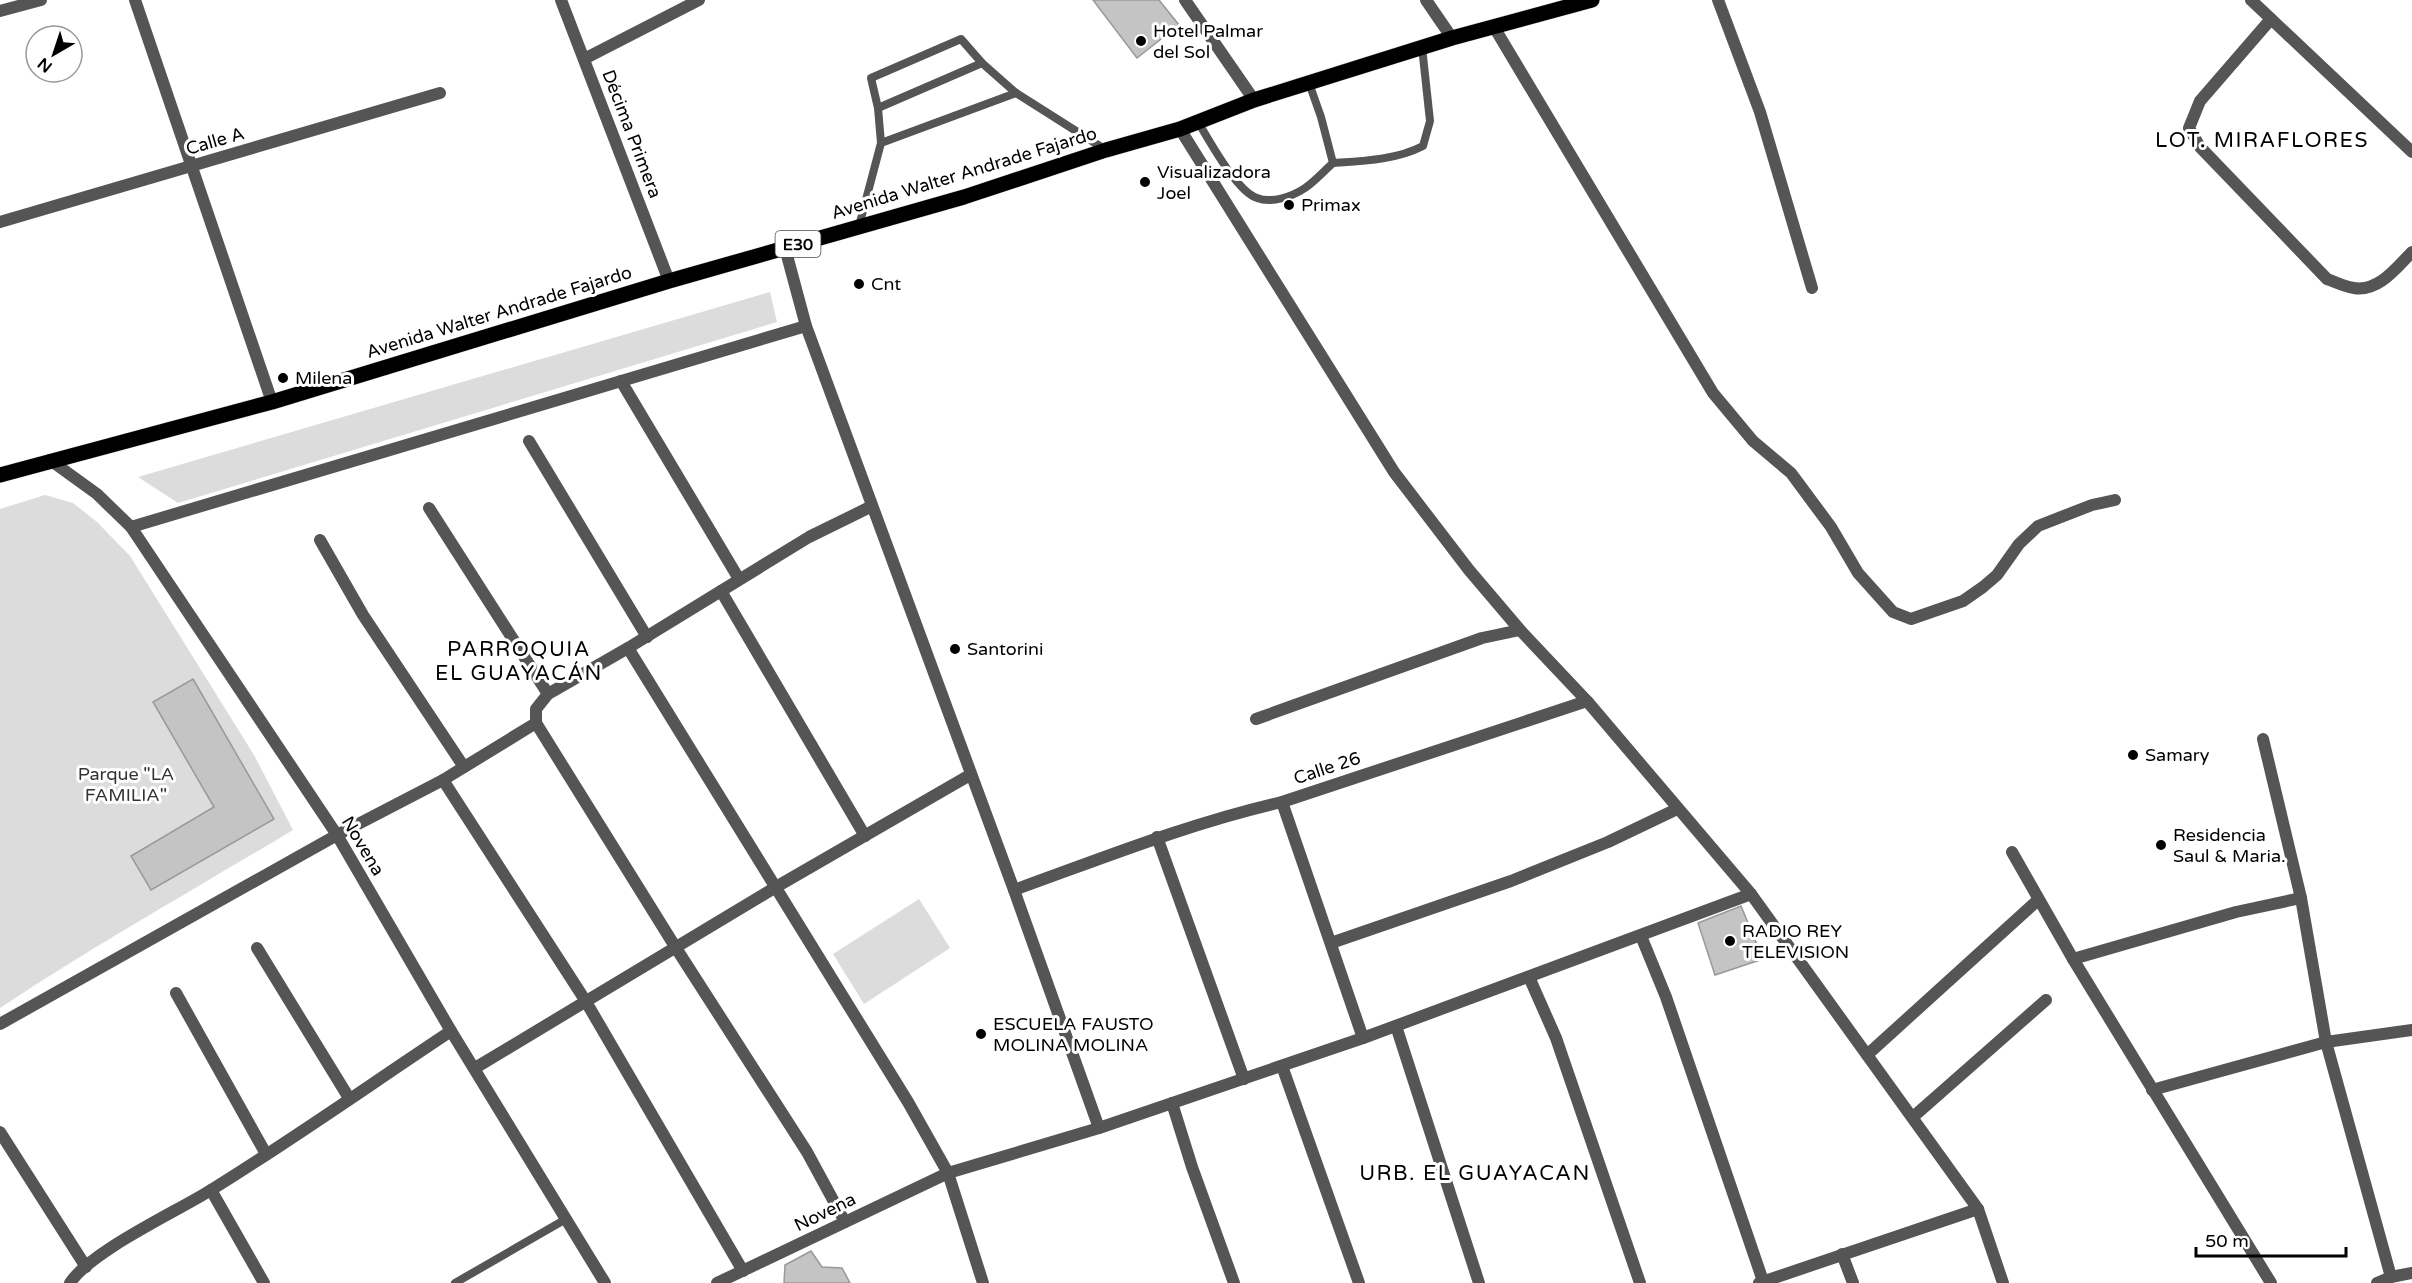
<svg xmlns="http://www.w3.org/2000/svg" width="2412" height="1283" font-family="'Varela Round',sans-serif">
  <rect width="100%" height="100%" fill="#fff"/>
  <g fill="#dcdcdc">
    <polygon points="770,292 777,322 178,503 138,477"/>
    <path d="M45,495l28,8 24,19 33,34 124,199 39,75c-98,59 -198,115 -293,178v-499z"/>
    <polygon points="919,899 950,948 864,1004 833,954"/>
  </g>
  <g fill="#c4c4c4" stroke="#999" stroke-width="1.5">
    <polygon points="1093,0 1159,0 1179,25 1137,58"/>
    <polygon points="193,679 274,819 151,890 131,856 214,807 153,702"/>
    <polygon points="1741,906 1763,959 1715,975 1698,923"/>
    <polygon points="811,1251 822,1267 842,1268 850,1283 784,1283 785,1265"/>
  </g>
  <g fill="none" stroke-linecap="round" stroke-linejoin="round">
    <g stroke="#dbdbdb" stroke-width="16">
      <polyline id="primary" points="0,475 272,402 669,281 964,197 1106,150 1180,129 1254,100 1452,38 1592,0"/>
    </g>
    <g stroke="#555" stroke-width="8">
      <polyline points="878,108 982,63"/>
      <path d="M1198,122c11,18 39,70 59,76 15,6 36,-2 48,-10 10,-7 19,-17 28,-25l-12,-46 -12,-34"/>
      <polyline points="881,143 1016,93"/>
      <path d="M1333,163c30,-2 63,-3 90,-17l7,-25 -8,-74"/>
      <polyline points="859,226 881,143 878,108 871,78 961,39 982,63 1016,93 1106,150"/>
      <polyline points="455,1283 566,1219"/>
    </g>
    <g stroke="#555" stroke-width="12">
      <polyline points="135,0 272,402"/>
      <polyline points="561,0 669,281"/>
      <polyline points="1185,0 1254,100"/>
      <polyline points="1426,0 1452,38"/>
      <polyline points="1718,0 1760,112 1812,288"/>
      <polyline points="2251,0 2412,152"/>
      <polyline points="0,11 41,0"/>
      <path d="M2271,19l-71,82 -11,27 11,19 127,132c9,3 18,8 27,9 25,4 43,-21 58,-36"/>
      <polyline points="1494,27 1713,393 1753,441 1791,473 1831,527 1858,573 1893,612 1911,619 1963,601 1983,587 1997,575 2019,544 2038,526 2092,505 2115,500"/>
      <polyline points="584,59 699,0"/>
      <polyline points="1180,129 1394,472 1469,570 1520,630 1587,701 1751,894 1978,1209 2003,1283"/>
      <polyline points="0,222 440,93"/>
      <polyline points="785,248 806,326 1014,890 1099,1128"/>
      <polyline points="621,381 739,579"/>
      <polyline points="529,441 647,637"/>
      <polyline points="50,460 97,494 131,527 337,835 451,1031 605,1283"/>
      <polyline points="429,508 548,694"/>
      <polyline points="131,527 806,326"/>
      <polyline points="320,540 363,615 464,767"/>
      <polyline points="721,591 865,836"/>
      <polyline points="628,648 908,1102 948,1173 983,1283"/>
      <polyline points="1256,719 1482,638 1520,630"/>
      <polyline points="536,723 676,948 807,1152 845,1222"/>
      <polyline points="2263,739 2301,898 2326,1042 2391,1277"/>
      <polyline points="443,780 585,1000 743,1271"/>
      <polyline points="1157,837 1244,1079"/>
      <polyline points="2012,852 2073,959 2271,1283"/>
      <path d="M1014,890c89,-32 176,-67 268,-88"/>
      <polyline points="1641,936 1666,997 1763,1281"/>
      <polyline points="1331,943 1511,881 1608,842 1677,809"/>
      <polyline points="257,948 349,1098"/>
      <polyline points="2073,959 2236,912 2301,898"/>
      <polyline points="1529,977 1556,1038 1640,1283"/>
      <polyline points="176,993 266,1154"/>
      <polyline points="0,1024 337,835 443,780 536,723 536,709 548,694 628,648 809,537 872,506"/>
      <polyline points="1396,1026 1479,1283"/>
      <polyline points="1363,1038 1282,802 1587,701"/>
      <polyline points="1867,1055 2038,900"/>
      <polyline points="1282,1066 1359,1283"/>
      <polyline points="475,1068 776,887 970,775"/>
      <polyline points="2152,1090 2326,1042 2412,1030"/>
      <polyline points="1172,1103 1192,1167 1234,1283"/>
      <polyline points="1913,1117 2046,1000"/>
      <polyline points="0,1132 86,1267"/>
      <polyline points="211,1190 264,1283"/>
      <polyline points="1842,1254 1853,1283"/>
      <path d="M70,1283c21,-32 106,-71 141,-93 81,-50 160,-106 240,-159"/>
      <polyline points="717,1283 948,1173 1099,1128 1363,1038 1751,894"/>
      <polyline points="1759,1283 1978,1209"/>
      <polyline points="2377,1283 2391,1277 2412,1273"/>
    </g>
    <use href="#primary" stroke="#000" stroke-width="15"/>
  </g>
  <g fill="#000" stroke="#fff" stroke-width="2">
    <circle cx="1141" cy="41" r="6"/>
    <circle cx="1145" cy="182" r="6"/>
    <circle cx="1289" cy="205" r="6"/>
    <circle cx="859" cy="284" r="6"/>
    <circle cx="283" cy="378" r="6"/>
    <circle cx="955" cy="649" r="6"/>
    <circle cx="2133" cy="755" r="6"/>
    <circle cx="2161" cy="845" r="6"/>
    <circle cx="1730" cy="941" r="6"/>
    <circle cx="981" cy="1034" r="6"/>
  </g>
  <g text-anchor="middle" stroke-width="6" stroke-linejoin="round" paint-order="stroke">
    <rect fill="#fff" stroke="#4c4c4c" stroke-width="1.5" x="775.5" y="231" width="45" height="26" rx="4.5"/>
    <g font-size="16" font-weight="bold" fill="#000">
      <text x="798" y="250">E30</text>
    </g>
    <g font-size="18" fill="#000" stroke="#fff" text-anchor="start">
      <text x="1153" y="37">Hotel Palmar<tspan x="1153" dy="21">del Sol</tspan></text>
      <text x="1157" y="178">Visualizadora<tspan x="1157" dy="21">Joel</tspan></text>
      <text x="1301" y="211">Primax</text>
      <text x="871" y="290">Cnt</text>
      <text x="295" y="384">Milena</text>
      <text x="967" y="655">Santorini</text>
      <text x="2145" y="761">Samary</text>
      <text x="2173" y="841">Residencia<tspan x="2173" dy="21">Saul &amp; Maria.</tspan></text>
      <text x="1742" y="937">RADIO REY<tspan x="1742" dy="21">TELEVISION</tspan></text>
      <text x="993" y="1030">ESCUELA FAUSTO<tspan x="993" dy="21">MOLINA MOLINA</tspan></text>
    </g>
    <g font-size="18" fill="#000" stroke="#fff">
      <text transform="translate(632 134) rotate(69)" y="6">Décima Primera</text>
      <text transform="translate(215 141) rotate(-16)" y="6">Calle A</text>
      <text transform="translate(964 173) rotate(-17)" y="6">Avenida Walter Andrade Fajardo</text>
      <text transform="translate(499 312) rotate(-17)" y="6">Avenida Walter Andrade Fajardo</text>
      <text transform="translate(1327 768) rotate(-18)" y="6">Calle 26</text>
      <text transform="translate(363 846) rotate(59)" y="6">Novena</text>
      <text transform="translate(825 1212) rotate(-26)" y="6">Novena</text>
    </g>
    <g font-size="18" fill="#333" stroke="#fff">
      <text x="126" y="780">Parque "LA<tspan x="126" dy="21">FAMILIA"</tspan></text>
    </g>
    <g font-size="21" letter-spacing="1.5" fill="#000" stroke="#fff">
      <text x="2262" y="147">LOT. MIRAFLORES</text>
      <text x="519" y="656">PARROQUIA<tspan x="519" dy="24">EL GUAYACÁN</tspan></text>
      <text x="1475" y="1180">URB. EL GUAYACAN</text>
    </g>
  </g>
  <g transform="translate(54 54) rotate(219)"><circle r="28" fill="#ffffff" stroke="#999999" stroke-width="1.5"/>
  <path d="M0-4.5L10 22L0 15L-10 22Z" fill="#000000"/>
  <text y="-9" font-size="16" font-weight="bold" text-anchor="middle" fill="#000000">N</text>
  </g>
  <path d="M2196 1247v9h150v-9" fill="none" stroke="#000000" stroke-width="3"/>
  <text x="2205" y="1247" font-size="18" fill="#000000" stroke="#ffffff" stroke-width="4.5" paint-order="stroke">50 m</text>
</svg>
